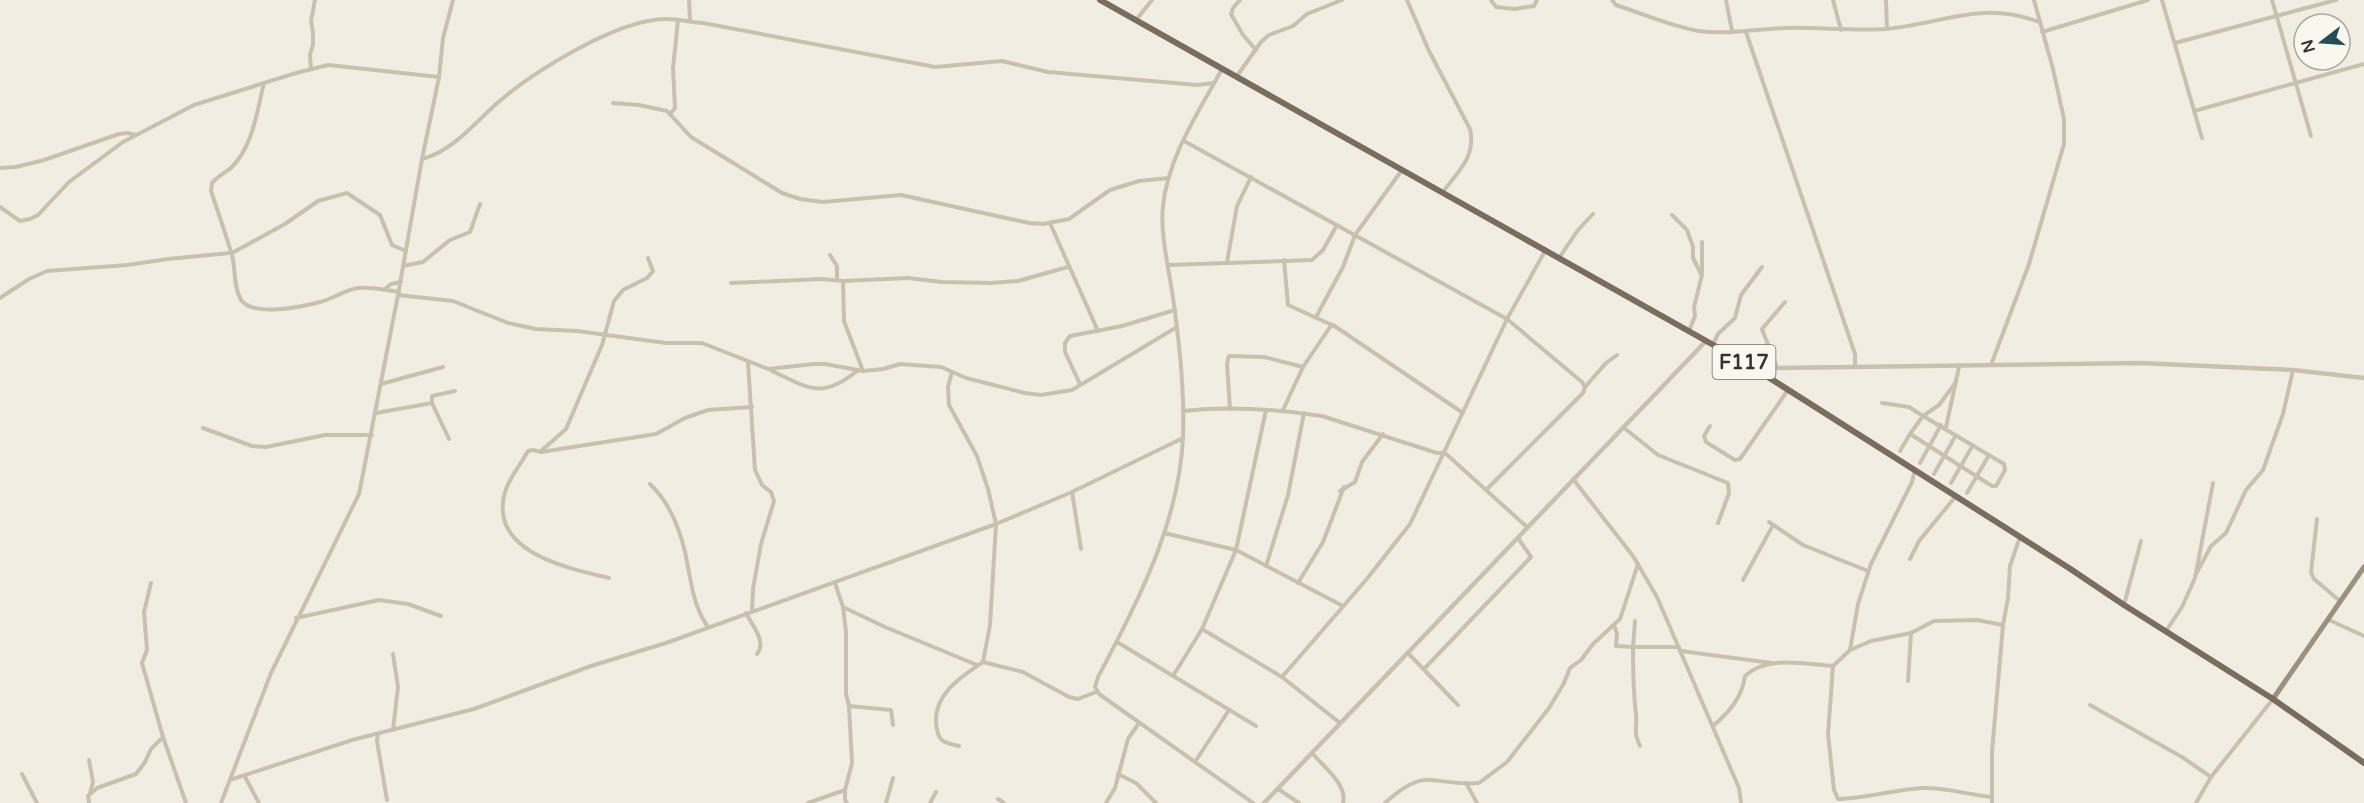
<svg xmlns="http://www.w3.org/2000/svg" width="2364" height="803" font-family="'Varela Round',sans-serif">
  <rect width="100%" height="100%" fill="#f2ede2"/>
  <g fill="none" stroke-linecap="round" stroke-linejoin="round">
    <g stroke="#cac0ae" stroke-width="4">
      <polyline points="689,0 690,21"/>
      <polyline points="1240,0 1233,8 1231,14 1243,35 1256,50"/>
      <path d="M1407,0l22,51 41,78c6,28 -11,41 -27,63"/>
      <polyline points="1491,0 1496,7 1514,9 1534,6 1537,0"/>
      <path d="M1612,0l4,5c25,8 57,22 83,26 27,4 58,-2 86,-3 33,-1 67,3 100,1 58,-5 95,-29 154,-7"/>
      <polyline points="1726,0 1732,31"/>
      <polyline points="1833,0 1841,30"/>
      <polyline points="1886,0 1887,29"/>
      <polyline points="2162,0 2202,138"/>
      <polyline points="2272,0 2311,136"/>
      <polyline points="1136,20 1152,0"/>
      <polyline points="1746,32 1855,354 1855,367"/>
      <polyline points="2042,32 2148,0"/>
      <polyline points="2175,43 2336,0"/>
      <polyline points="311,69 310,55 313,44 313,32 311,21 315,0"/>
      <path d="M1222,69c-23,42 -54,88 -59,137 -3,25 5,60 9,85 7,47 13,97 11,145 -3,85 -46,168 -85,241l-3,10 4,7 154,109"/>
      <polyline points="1237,76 1261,42 1269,35 1293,26 1307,14 1342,0"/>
      <path d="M264,83c-7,28 -11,64 -33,85 -7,5 -14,9 -19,15l-1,8c7,21 15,44 21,64 4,15 1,31 9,45 12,17 60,7 79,2 13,-3 24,-12 38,-14 13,-1 28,2 41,4"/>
      <polyline points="613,103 639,105 667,111 691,137 782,193 800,199 823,202 901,195 1029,223 1043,224 1069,219 1110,190 1139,181 1169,178"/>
      <polyline points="2194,111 2364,64"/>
      <polyline points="670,114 675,108 673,68 678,20"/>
      <polyline points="1184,141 1507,319 1582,382 1585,387 1583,393 1486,490"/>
      <path d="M422,159c29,-7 51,-34 73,-54 36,-32 122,-86 171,-86 12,0 25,3 37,4l232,44 67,-6 46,11 149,13 17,-2"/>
      <polyline points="0,168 16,167 44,160 119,134 128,133 136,135"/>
      <polyline points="0,207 20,221 30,219 38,215 69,182 123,142 194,105 296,73 328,65 439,77"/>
      <polyline points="1672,215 1687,230 1693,247 1693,258 1701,274"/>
      <polyline points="1050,223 1098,331"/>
      <polyline points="232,253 285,224 318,201 347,193 380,215 392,245 406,251"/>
      <polyline points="830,255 837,266 837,280"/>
      <polyline points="1559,258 1578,230 1593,214"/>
      <polyline points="1284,260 1288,305 1332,325"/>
      <polyline points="1227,262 1237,206 1251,177"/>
      <polyline points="1168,265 1312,260 1323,250 1337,225"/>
      <polyline points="403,266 423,262 450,240 470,232 480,204"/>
      <polyline points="731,283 822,279 843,281"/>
      <polyline points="384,290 391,284 401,282"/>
      <polyline points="398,295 453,301 508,323 536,329 577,331 666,343 702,343 768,369 814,364 825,364 863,371 883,369 900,364 941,367 966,378 1025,393 1041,395 1072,390 1177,327"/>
      <polyline points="0,298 29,279 47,271 127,265 168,259 230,253"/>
      <polyline points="1316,317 1343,267 1355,235 1402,170"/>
      <polyline points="1689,331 1695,316 1694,307 1702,275 1702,242"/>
      <polyline points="1713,344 1718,334 1735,318 1741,295 1762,267"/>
      <polyline points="748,363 755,470 762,485 771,492 774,501 761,544 753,589 752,611"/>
      <polyline points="1991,365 2029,264 2064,144 2064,119 2053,69 2034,0"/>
      <polyline points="1777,368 1762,329 1785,302"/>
      <path d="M772,371c37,17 49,29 85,0"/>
      <polyline points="863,371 844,321 843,281 908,278 942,282 991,283 1018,281 1068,267"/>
      <path d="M952,372l-4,15 1,18 28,51 11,33 8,35 -6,101 -7,37c-22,15 -49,32 -47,61 2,19 6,19 23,23"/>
      <polyline points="381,384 443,367"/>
      <polyline points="1080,384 1065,352 1065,343 1070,336 1122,326 1175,310"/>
      <polyline points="1585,387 1606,363 1617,355"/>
      <polyline points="432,403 432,396 455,391"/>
      <polyline points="1882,403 1909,407 1923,416 1939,405 1956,382"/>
      <polyline points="1230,409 1227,364 1229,356 1264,357 1303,367"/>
      <polyline points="1283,410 1303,367 1330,327 1333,325 1463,413"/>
      <path d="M1183,411c46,-5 93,-2 139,5l115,37h8l82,74"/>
      <polyline points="376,413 432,403 449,439"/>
      <polygon points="1923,416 2004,464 2005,470 1996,486 1992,486 1910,434"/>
      <polyline points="1710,426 1704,436 1706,442 1735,460 1740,459 1788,390"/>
      <polyline points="1623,427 1658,455 1728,483 1729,493 1718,523"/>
      <polyline points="1946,427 1959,367"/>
      <polyline points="203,428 252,446 266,447 325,435 372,435"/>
      <polyline points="541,451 566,429 602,345 614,301 623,290 647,278 653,271 648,258"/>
      <polyline points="1900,451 1910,434"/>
      <polyline points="1920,463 1941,425"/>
      <polyline points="1915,469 1912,482 1871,564 1858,604 1850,650 1871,641 1911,633 1934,621 1977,620 2003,625"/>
      <polyline points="1934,474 1956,435"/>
      <polyline points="1573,479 1633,556 1657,597 1739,788 1741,803"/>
      <polyline points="1951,483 1973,445"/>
      <path d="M650,484c19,18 29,42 35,68 6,26 7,53 23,75"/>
      <polyline points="1340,491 1355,482 1362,462 1383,434"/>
      <polyline points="1072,492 1081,549"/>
      <polyline points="1967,493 1989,455"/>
      <polyline points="2317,519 2311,572 2314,579 2340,601"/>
      <polyline points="1769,522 1803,545 1868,571"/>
      <polyline points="1164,533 1236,550 1343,606"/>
      <polyline points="1910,559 1919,541 1956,496"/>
      <polyline points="1266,566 1288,495 1304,413"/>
      <polyline points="2196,574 2211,546 2226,533 2246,490 2263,470 2283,414 2293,370"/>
      <path d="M609,578c-42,-10 -121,-26 -104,-86 4,-14 16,-28 23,-41l5,-1 8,2 115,-18 29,-16 23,-8 44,-3"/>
      <polyline points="1743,580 1773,525"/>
      <polyline points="835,583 843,607 885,627 977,665"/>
      <polyline points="1298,583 1323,542 1344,487"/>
      <polyline points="2124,605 2141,541"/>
      <polyline points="843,607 846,632 846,694 849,706 852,763 845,790 845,800 847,803"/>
      <path d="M746,613c6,12 21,29 11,41"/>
      <polyline points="296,618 379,600 408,604 441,616"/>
      <polyline points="2329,620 2364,636"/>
      <polyline points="1614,625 1617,634 1616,646 1633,647 1635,621"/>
      <polyline points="1202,629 1282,677 1340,723"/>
      <polyline points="2166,631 2182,607 2195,578 2213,483"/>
      <polyline points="1117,642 1256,726"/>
      <path d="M1850,650l-17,16 -5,68 6,56 4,9c28,-1 55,-9 84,-11 24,-1 46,7 70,9"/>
      <polyline points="1681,651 1772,663"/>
      <polyline points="1408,653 1458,705"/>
      <polyline points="393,654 398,687 393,730"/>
      <polyline points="983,662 1023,672 1069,697 1078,699 1096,692"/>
      <polyline points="1424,669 1531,557 1518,538"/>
      <polyline points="1173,676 1202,629 1236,550 1266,410"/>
      <polyline points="1282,677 1366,580 1410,524 1507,319 1545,251"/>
      <polyline points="1908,681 1911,633"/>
      <polyline points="2090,705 2182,757 2211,777"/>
      <polyline points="849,706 891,710 893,725"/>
      <path d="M1713,726c16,-14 29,-28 32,-50 22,-21 60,-12 88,-10"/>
      <polyline points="378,734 377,741 387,800"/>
      <polyline points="163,737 186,803"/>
      <path d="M1640,746c-8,-18 -2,-16 -4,-32 -3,-23 -3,-44 -3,-67h46"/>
      <path d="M1312,753c11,13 36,32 31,50"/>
      <polyline points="89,760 93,782 90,793"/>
      <polyline points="1195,762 1229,710"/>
      <polyline points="22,774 37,803"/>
      <polyline points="1118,774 1136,783 1156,803"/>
      <polyline points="244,775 259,803"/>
      <polyline points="230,780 352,740 474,709 591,666 666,643 996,524 1072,492 1183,438"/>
      <polyline points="1466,783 1477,803"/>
      <polyline points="1278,789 1299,803"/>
      <polyline points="998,799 1004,803"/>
      <polyline points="89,803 88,796 97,788 136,774 145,762 151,749 163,737 142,663 147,650 144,612 151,583"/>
      <polyline points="221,803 271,673 359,494 398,295 422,159 439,77 443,38 453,0"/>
      <polyline points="808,803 845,790"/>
      <polyline points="886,803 893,778"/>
      <polyline points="930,803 936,792"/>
      <polyline points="1106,803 1115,788 1128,739 1139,723"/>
      <path d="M1385,803c42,-39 48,-16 94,-20l28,-21 42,-54 15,-25 6,-15 11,-8 12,-16 27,-25 18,-55"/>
      <polyline points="1992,803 1992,752 2003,625 2008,598 2010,566 2020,537"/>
      <polyline points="2196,803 2211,777 2273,699"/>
    </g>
    <g stroke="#cac0ae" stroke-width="4.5">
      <polyline points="1752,366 1777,368 2140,363 2293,370 2364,378"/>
      <polyline points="1264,803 1706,341"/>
    </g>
    <polyline stroke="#9e907f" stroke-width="5" points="2273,699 2364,567"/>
    <polyline stroke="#7a6c5e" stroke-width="6" points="1100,0 1749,365 2069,568 2124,605 2273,699 2364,763"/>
  </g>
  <g text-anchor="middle" stroke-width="5" stroke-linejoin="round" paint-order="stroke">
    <rect fill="#faf7ee" stroke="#736d66" stroke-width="1.5" x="1712.5" y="345" width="63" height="34" rx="4.5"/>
    <g font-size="20" font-weight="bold" fill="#39322c">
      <text x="1744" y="369">F117</text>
    </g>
  </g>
  <g transform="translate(2322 42) rotate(253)"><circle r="28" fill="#faf7ee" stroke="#ada8a0" stroke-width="1.5"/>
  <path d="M0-4.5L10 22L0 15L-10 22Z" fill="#234d59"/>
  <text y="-9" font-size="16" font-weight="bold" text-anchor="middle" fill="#39322c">N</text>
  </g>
</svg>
